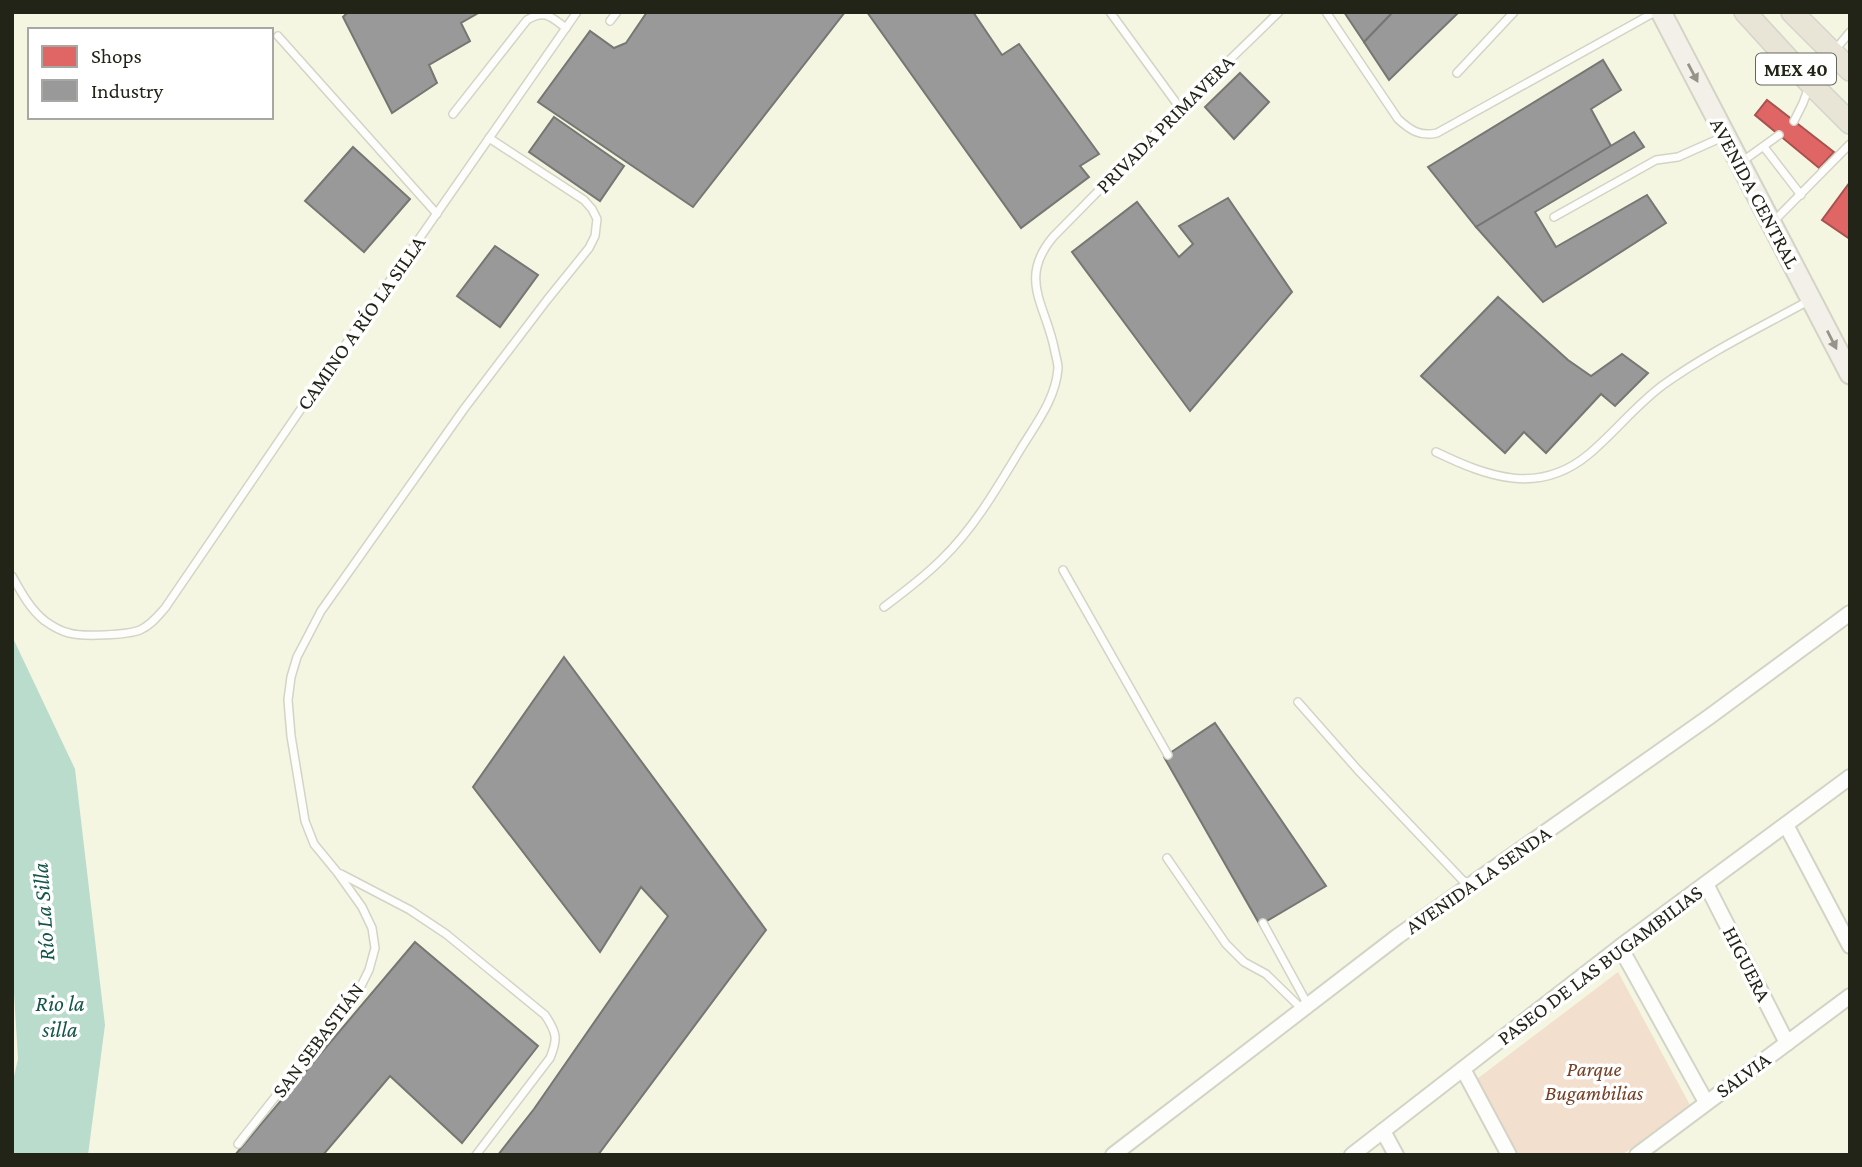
<svg xmlns="http://www.w3.org/2000/svg" width="1862" height="1167" font-family="'Crimson Pro',serif">
  <rect width="100%" height="100%" fill="#f4f6e2"/>
  <polygon fill="#f2dfcd" points="1618,972 1690,1105 1622,1155 1516,1155 1473,1082"/>
  <polygon fill="#b9dccd" points="12,636 75,769 105,1025 88,1155 12,1155 12,1085 18,1059 12,959"/>
  <g fill="#e06666" stroke="#a7524f" stroke-width="2">
    <polygon points="1767,100 1834,152 1819,168 1755,115"/>
    <polygon points="1850,182 1850,239 1822,220"/>
  </g>
  <g fill="#999" stroke="#767672" stroke-width="2">
    <polygon points="348,12 480,12 461,23 470,41 429,65 437,83 392,113 343,17"/>
    <polygon points="647,12 845,12 693,207 538,102 590,31 614,48 626,43"/>
    <polygon points="867,12 973,12 1002,55 1019,44 1099,154 1080,166 1089,177 1021,228"/>
    <polygon points="1344,12 1393,12 1364,42"/>
    <polygon points="1393,12 1459,12 1389,80 1364,42"/>
    <polygon points="1603,60 1621,90 1591,109 1611,146 1476,227 1428,167"/>
    <polygon points="1240,73 1269,102 1234,139 1205,107"/>
    <polygon points="554,117 624,166 600,201 529,152"/>
    <polygon points="1634,132 1644,147 1535,212 1556,247 1647,195 1666,223 1543,302 1476,227"/>
    <polygon points="353,147 410,199 364,252 305,201"/>
    <polygon points="1228,198 1292,292 1190,411 1072,252 1137,202 1179,257 1193,244 1179,226"/>
    <polygon points="495,246 538,275 500,327 457,296"/>
    <polygon points="1498,297 1568,360 1591,376 1622,354 1648,373 1615,406 1601,394 1546,453 1524,432 1505,453 1421,376"/>
    <polygon points="564,657 766,930 598,1155 498,1155 534,1109 668,916 641,887 600,952 473,787"/>
    <polygon points="1215,723 1326,886 1260,925 1164,757"/>
    <polygon points="415,942 538,1046 462,1143 390,1076 323,1155 235,1155"/>
  </g>
  <g fill="none" stroke-linecap="round" stroke-linejoin="round">
    <g stroke="#d3d4c5" stroke-width="10">
      <g id="lane">
        <polyline points="1110,12 1180,108"/>
        <path d="M1326,12l72,107c12,11 22,18 39,14l218,-121"/>
        <polyline points="610,21 617,12"/>
        <polyline points="278,36 437,214"/>
        <polyline points="1835,50 1850,32"/>
        <polyline points="1457,73 1514,12"/>
        <path d="M453,114l74,-94c18,-11 24,-3 39,8"/>
        <polyline points="1794,121 1803,103 1809,87"/>
        <polyline points="1764,147 1801,195"/>
        <polyline points="1740,163 1779,135"/>
        <polyline points="1554,217 1656,160 1678,157 1725,136"/>
        <polyline points="1772,223 1850,144"/>
        <path d="M1436,452c52,25 103,44 153,2 26,-22 47,-49 74,-69 46,-33 98,-58 147,-85"/>
        <polyline points="1063,570 1168,755"/>
        <path d="M12,576c9,16 18,33 33,45 7,5 15,10 24,12 13,4 59,2 71,-3 11,-5 18,-14 25,-22l153,-224 259,-372"/>
        <path d="M884,607c20,-15 40,-30 58,-48 32,-31 55,-71 78,-109 15,-25 36,-51 38,-82 0,-5 -2,-11 -3,-16 -8,-46 -38,-72 -2,-115l127,-129 99,-96"/>
        <polyline points="1298,702 1357,769 1469,887"/>
        <polyline points="1167,858 1226,944 1244,962 1266,974 1302,1009"/>
        <path d="M341,874l69,36 36,24 99,81c12,18 13,24 5,43l-74,97"/>
        <polyline points="1263,923 1308,1005"/>
        <polyline points="238,1144 358,992 369,970 375,948 372,928 362,907 337,872 314,844 305,821 291,736 288,700 291,677 297,657 321,611 464,409 547,300 589,248 595,236 597,219 592,209 584,200 489,138"/>
      </g>
    </g>
    <g stroke="#d3d4c5" stroke-width="18">
      <g id="street">
        <polyline points="1786,825 1850,946"/>
        <polyline points="1706,884 1787,1043"/>
        <polyline points="1620,947 1706,1102"/>
        <polyline points="1463,1069 1509,1155"/>
        <polyline points="1383,1131 1396,1155"/>
        <polyline points="1113,1155 1398,936 1709,717 1850,613"/>
        <polyline points="1352,1155 1620,947 1850,777"/>
        <polyline points="1637,1155 1850,996"/>
      </g>
    </g>
    <g stroke="#d3d4c5" stroke-width="23">
      <polyline id="secondary" points="1661,12 1850,374"/>
    </g>
    <g stroke="#d3d4cb" stroke-width="24">
      <g id="primary">
        <polyline points="1745,12 1810,83 1850,123"/>
        <polyline points="1792,12 1850,70"/>
      </g>
    </g>
    <use href="#lane" stroke="#fdfefb" stroke-width="7"/>
    <use href="#street" stroke="#fdfefb" stroke-width="14"/>
    <use href="#secondary" stroke="#f2f0e8" stroke-width="19"/>
    <use href="#primary" stroke="#e8e4d6" stroke-width="21"/>
  </g>
  <defs><path id="oneway-solid" d="M-6-.8H1V-3.2L6.5 0L1 3.2V.8H-6Z" transform="scale(1.75)"/></defs>
  <g fill="#95948a">
    <use href="#oneway-solid" transform="translate(1693 73) rotate(62)"/>
    <use href="#oneway-solid" transform="translate(1832 340) rotate(63)"/>
  </g>
  <g text-anchor="middle" stroke-width="7" stroke-linejoin="round" paint-order="stroke">
    <rect fill="#fff" stroke="#65665d" stroke-width="2" x="1756" y="53.5" width="80" height="31" rx="5"/>
    <g font-size="19" font-weight="bold" fill="#232418">
      <text x="1796" y="76">MEX 40</text>
    </g>
    <g font-size="21" fill="#232418" stroke="#fff">
      <text transform="translate(1165 124) rotate(-45)" y="7">PRIVADA PRIMAVERA</text>
      <text transform="translate(1755 193) rotate(62)" y="7">AVENIDA CENTRAL</text>
      <text transform="translate(361 323) rotate(-55)" y="7">CAMINO A RÍO LA SILLA</text>
      <text transform="translate(1478 880) rotate(-35)" y="7">AVENIDA LA SENDA</text>
      <text transform="translate(1747 964) rotate(63)" y="7">HIGUERA</text>
      <text transform="translate(1600 965) rotate(-37)" y="7">PASEO DE LAS BUGAMBILIAS</text>
      <text transform="translate(318 1040) rotate(-53)" y="7">SAN SEBASTIÁN</text>
      <text transform="translate(1743 1075) rotate(-36)" y="7">SALVIA</text>
    </g>
    <g font-size="21" font-style="italic" fill="#754025" stroke="#fff">
      <text x="1594" y="1076">Parque<tspan x="1594" dy="24">Bugambilias</tspan></text>
    </g>
    <g font-size="23" font-style="italic" fill="#145549" stroke="#fff">
      <text transform="translate(43 912) rotate(-94)" y="8">Río La Silla</text>
      <text x="60" y="1011">Rio la<tspan x="60" dy="26">silla</tspan></text>
    </g>
  </g>
  <rect width="1862" height="1167" fill="none" stroke="#232418" stroke-width="28"/>
  <rect x="28" y="28" width="245" height="91" fill="#ffffff" stroke="#a7a7a3" stroke-width="2"/>
  <rect x="42" y="46" width="35" height="21" fill="#e06666" stroke="#a7a7a3" stroke-width="2"/>
  <text x="91" y="63" font-size="21" fill="#232418">Shops</text>
  <rect x="42" y="80" width="35" height="21" fill="#999999" stroke="#a7a7a3" stroke-width="2"/>
  <text x="91" y="98" font-size="21" fill="#232418">Industry</text>
</svg>
